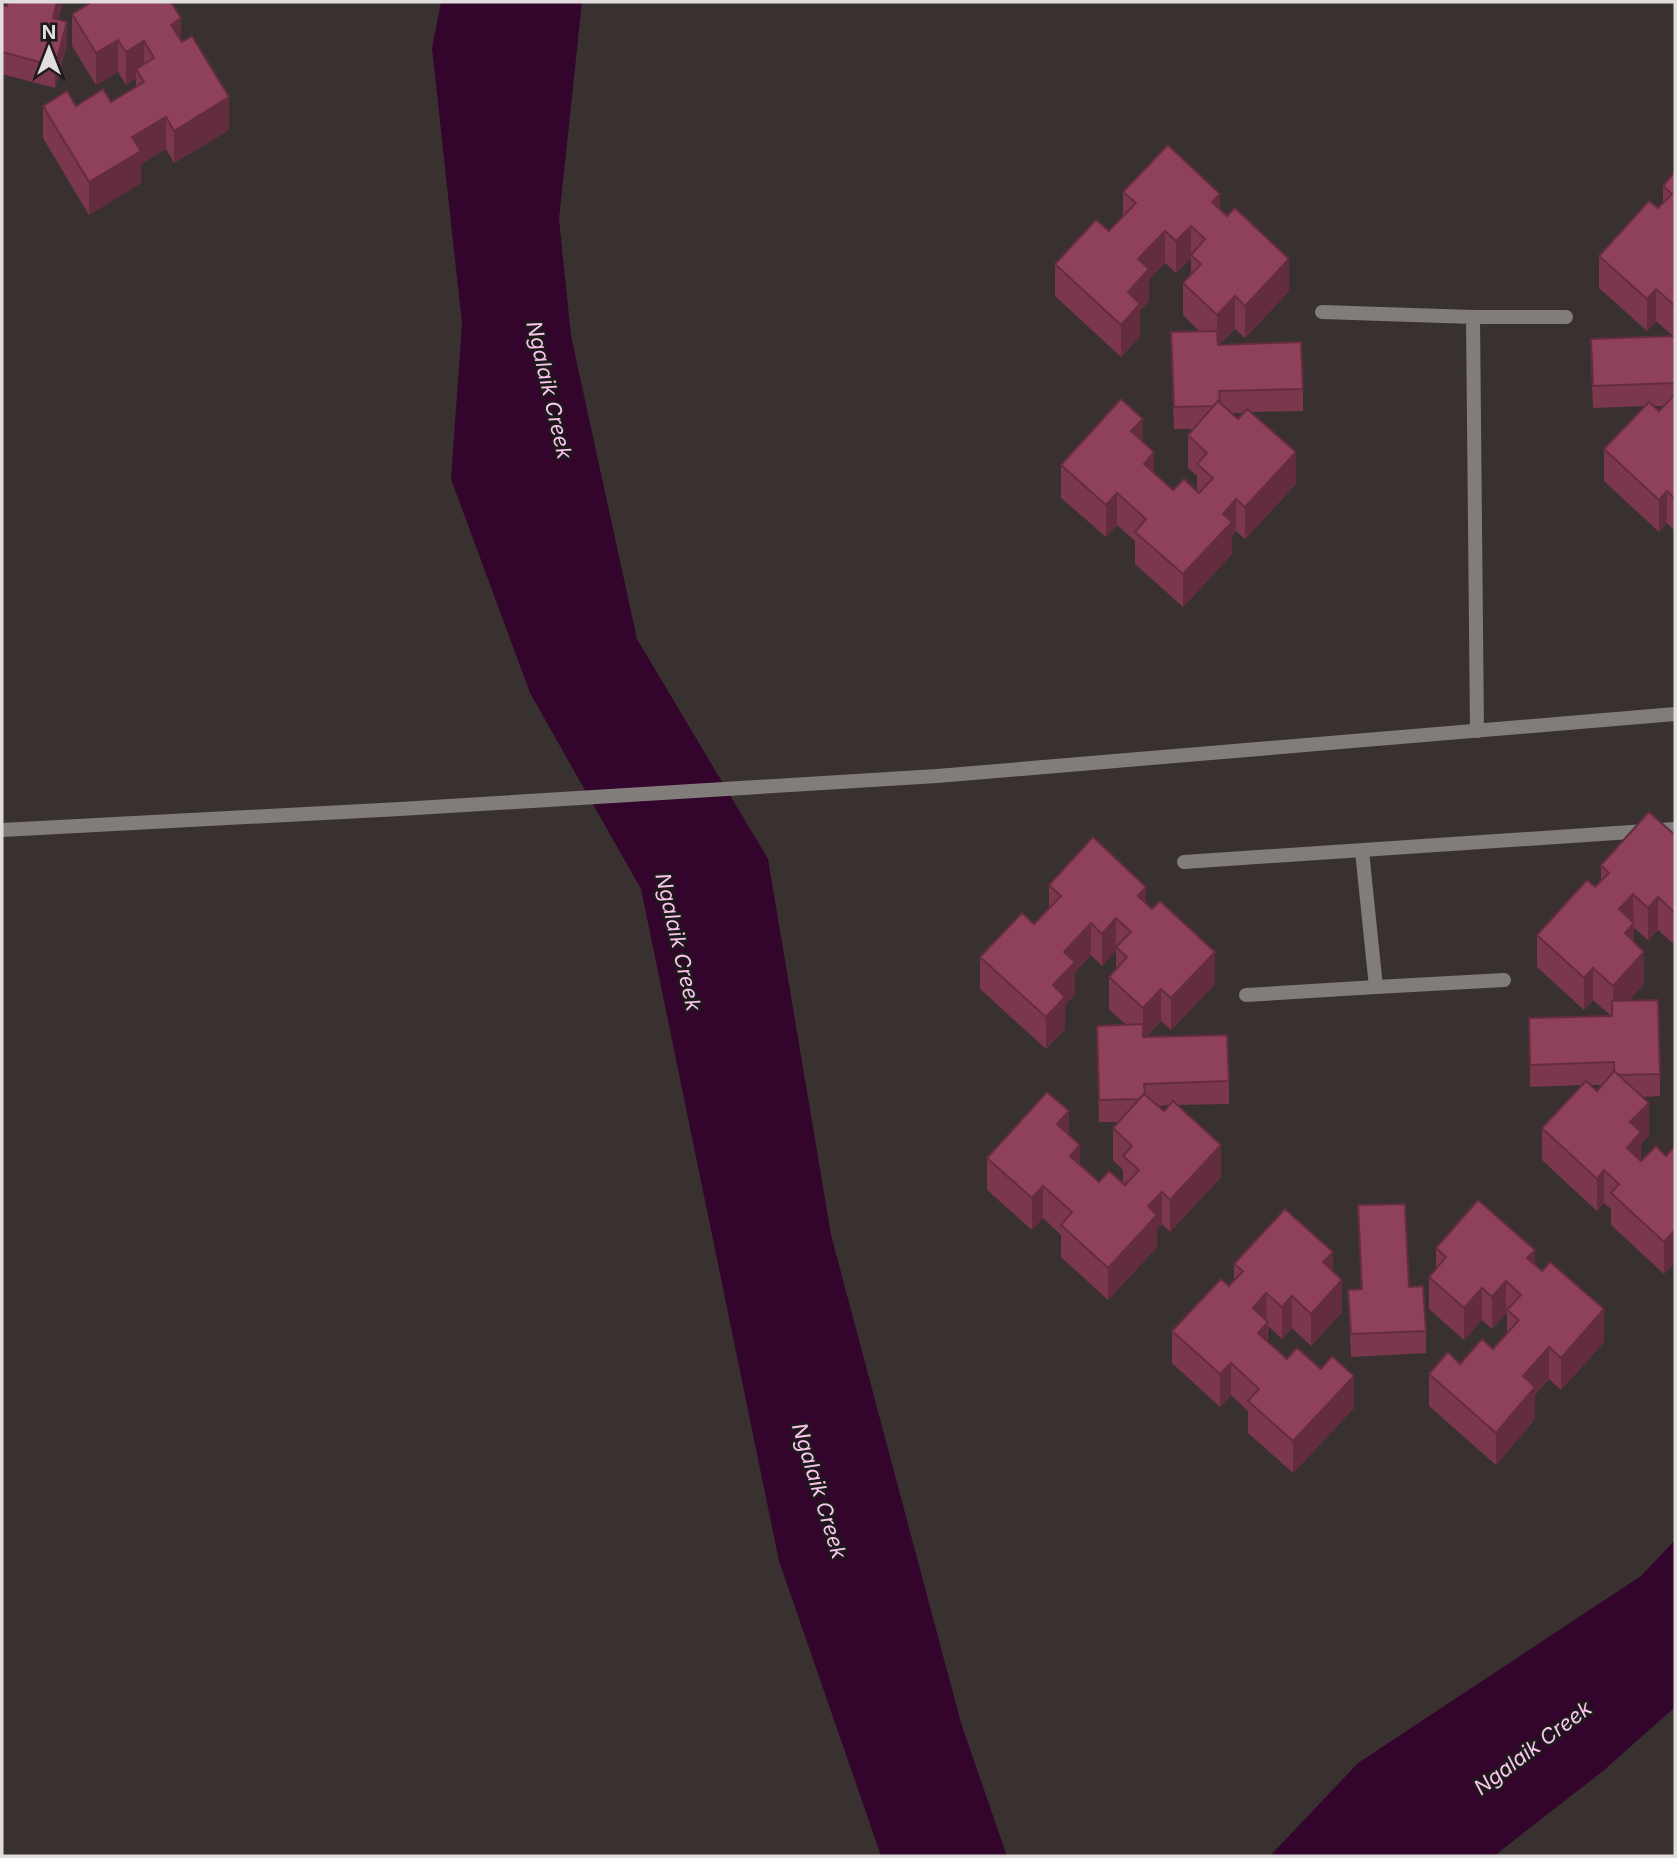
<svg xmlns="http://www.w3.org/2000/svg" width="1677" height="1858" font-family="Inter,sans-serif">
  <rect width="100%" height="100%" fill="#383130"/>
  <g fill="#33052c">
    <polygon points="441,2 582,2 559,219 571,336 637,639 768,859 831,1235 961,1723 1007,1856 881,1856 779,1561 641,889 530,693 451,479 462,324 432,48"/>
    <polygon points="1675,1540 1675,1707 1603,1771 1494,1856 1270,1856 1358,1763 1641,1576"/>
  </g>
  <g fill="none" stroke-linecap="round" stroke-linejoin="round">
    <g stroke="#807d7b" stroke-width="14">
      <polyline points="1322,312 1473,317 1477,731"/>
      <polyline points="1473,317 1566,317"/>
      <polyline points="2,830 400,809 937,776 1675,714"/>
      <polyline points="1184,862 1675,829"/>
      <polyline points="1376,987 1504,980"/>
      <polyline points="1246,995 1376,987 1362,851"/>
    </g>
  </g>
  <g fill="#7b374d" fill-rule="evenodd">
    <polygon points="8,2 63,2 58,19 67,44 55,88 2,74 2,5 7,6"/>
    <polygon points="87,2 171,2 181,40 229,130 174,163 166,149 141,164 141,183 89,215 43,138 43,106 76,106 111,102 136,87 136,78 126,85 118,72 96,85 72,46 72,14 87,5"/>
    <path d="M1675,172v375l-1,-1v-16l-7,-7 -8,9 -55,-51v-32l42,-43 -53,2 -2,-47v-22l82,-3 -17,-15 -9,10 -48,-43v-32l64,-53v-17zM1653,406h11l-5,5z"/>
    <path d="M1123,192l97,18 69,81 -44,47 -10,-9 -16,16 84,44v22l-51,1 44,72 -51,55 -9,-8 -4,5v18l-49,53 -48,-43v-23l-18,-16 -11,12 -45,-39v-33l82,-23 11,31 19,17 24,1v-15l-9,-8v-33l6,-6h-20l-3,-75v-22h29l-17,-17v-32l8,-8v-17l-15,15 -11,-10 -16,16v22l-9,10v25l-19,21 -66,-61v-32l54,-33 14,-15zM1232,413h12l-6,6z"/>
    <path d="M1675,835v110l-17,-15 -10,10 -14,-12v14l10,42 -15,16 31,74v22l-18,1 7,38 -8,9v17l25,-5 9,-10v116l-11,12 -53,-49v-16l-7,-6 -7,8 -55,-51v-32l41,-43 -53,2 -1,-69 82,-2 -18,-16 -9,10 -47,-43v-32l64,-53v-17zM1591,1085h11l-5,6z"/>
    <path d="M1049,885l97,18 69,81 -44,46 -10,-9 -15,16 83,44v23l-52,1 44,72 -51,55 -8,-8 -5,5v18l-49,53 -47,-43v-22l-18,-17 -11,12 -45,-40v-32l82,-23 11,30 19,17 24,2v-14l-10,-10v-32l6,-6h-20l-2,-74v-22l29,-1 -17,-16v-32l7,-8v-19l-14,16 -11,-11 -16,17v23l-10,9v25l-19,20 -66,-60v-32l54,-33 15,-16zM1169,1105l-5,6 -6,-5z"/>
    <polygon points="1358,1205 1409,1287 1426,1331 1426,1353 1351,1357 1348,1290 1361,1289"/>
    <polygon points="1436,1248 1535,1265 1604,1342 1561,1390 1549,1379 1535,1395 1535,1419 1496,1465 1429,1406 1429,1374 1460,1364 1493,1349 1507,1334 1507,1314 1506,1313 1492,1329 1482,1320 1464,1340 1429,1309 1429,1277 1436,1269"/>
    <polygon points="1234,1264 1333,1271 1342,1312 1311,1346 1292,1328 1282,1339 1268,1326 1268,1342 1287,1359 1354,1408 1293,1473 1248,1433 1248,1411 1231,1395 1220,1407 1172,1363 1172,1331 1229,1286 1234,1281"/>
  </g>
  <g fill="#642d3f">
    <polygon points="57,2 63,2 53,40 53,18"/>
    <polygon points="181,18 181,51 171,25"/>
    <polygon points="67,22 67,44 55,88 55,66"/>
    <polygon points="118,40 118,72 96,85 96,53"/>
    <polygon points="144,41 144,73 136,69 136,78 126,85 126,52"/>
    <polygon points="229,97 229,130 174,163 174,131"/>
    <polygon points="166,117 166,149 141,164 141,183 89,215 89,182 132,137"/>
    <polygon points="1220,194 1220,226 1212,202"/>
    <polygon points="1191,226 1191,258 1176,273 1176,241"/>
    <polygon points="1165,231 1165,263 1149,279 1149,301 1140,311 1140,336 1121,357 1121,325 1128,292 1138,259"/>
    <polygon points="1289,259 1289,291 1245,338 1245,306"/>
    <polygon points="1656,289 1656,321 1647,331 1647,299"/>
    <polygon points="1235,296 1235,329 1217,347 1217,315"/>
    <polygon points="1143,419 1143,451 1131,431"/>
    <polygon points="1154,452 1154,484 1144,464"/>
    <polygon points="1296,452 1296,484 1245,539 1245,507"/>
    <polygon points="1667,491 1667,523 1659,532 1659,500"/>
    <polygon points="1117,493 1117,525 1106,537 1106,505"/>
    <polygon points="1236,499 1236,531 1232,536 1232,554 1183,607 1183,574 1223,514"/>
    <polygon points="1146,887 1146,919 1138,896"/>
    <polygon points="1633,894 1634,955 1625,965 1619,909"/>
    <polygon points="1658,897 1658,930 1648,940 1648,908"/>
    <polygon points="1116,918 1116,950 1102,966 1102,934"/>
    <polygon points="1091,923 1091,955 1075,972 1075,995 1065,1004 1065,1029 1046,1049 1046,1017 1053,985 1064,952"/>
    <polygon points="1215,952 1215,984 1171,1030 1171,998"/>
    <polygon points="1644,952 1644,984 1613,1018 1613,986"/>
    <polygon points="1593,968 1593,1000 1584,1010 1584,978"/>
    <polygon points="1161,989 1161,1021 1143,1040 1143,1008"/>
    <polygon points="1649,1103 1649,1135 1641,1144 1641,1164 1627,1148 1630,1122"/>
    <polygon points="1069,1111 1069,1144 1057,1124"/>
    <polygon points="1080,1145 1080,1178 1070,1156"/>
    <polygon points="1221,1145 1221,1177 1170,1232 1170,1200"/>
    <polygon points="1604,1170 1604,1203 1597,1211 1597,1179"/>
    <polygon points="1043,1186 1043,1218 1032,1230 1032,1198"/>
    <polygon points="1162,1192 1162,1224 1157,1229 1157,1247 1108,1300 1108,1268 1148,1206"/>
    <polygon points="1675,1230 1675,1262 1664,1274 1664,1242"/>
    <polygon points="1535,1250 1535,1282 1527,1258"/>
    <polygon points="1333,1252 1333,1284 1323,1262"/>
    <polygon points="1342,1280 1342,1312 1311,1346 1311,1314"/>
    <polygon points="1506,1281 1506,1313 1492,1329 1492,1297"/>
    <polygon points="1482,1288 1482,1320 1464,1340 1464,1308"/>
    <polygon points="1266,1293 1268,1354 1258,1365 1253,1308"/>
    <polygon points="1292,1296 1292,1328 1282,1339 1282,1307"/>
    <polygon points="1604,1309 1604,1342 1561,1390 1561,1358"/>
    <polygon points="1549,1347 1549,1379 1535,1395 1535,1419 1496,1465 1496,1433 1523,1376"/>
    <polygon points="1231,1363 1231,1395 1220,1407 1220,1374"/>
    <polygon points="1354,1376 1354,1408 1293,1473 1293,1441"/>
  </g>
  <g fill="#8f405a" stroke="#642d3f" stroke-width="2">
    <polygon points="8,2 57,2 53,18 67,22 55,66 2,52 2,5 7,6"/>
    <polygon points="92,2 171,2 181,18 171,25 182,42 192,36 229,97 174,131 166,117 132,137 141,151 89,182 43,106 67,91 76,106 103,89 111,102 144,82 136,69 154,58 144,41 126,52 118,40 96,53 72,14"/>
    <polygon points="1168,145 1220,194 1212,202 1227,216 1235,208 1289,259 1245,306 1235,296 1217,315 1183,283 1201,264 1191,255 1205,239 1191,226 1176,241 1165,231 1138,259 1149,269 1128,292 1140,304 1121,325 1055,264 1096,220 1109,231 1136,203 1123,192"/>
    <polygon points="1675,172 1675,306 1656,289 1647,299 1599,256 1649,201 1658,208 1672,194 1663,186"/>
    <polygon points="1217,331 1218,345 1301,342 1303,389 1219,391 1220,403 1218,401 1214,406 1174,407 1171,332"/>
    <polygon points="1675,336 1675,383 1593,386 1591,339"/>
    <polygon points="1675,394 1675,499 1667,491 1659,500 1604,449 1649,402 1659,411"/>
    <polygon points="1121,399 1143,419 1131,431 1154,452 1144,464 1173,490 1184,479 1199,493 1213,478 1197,464 1207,453 1188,435 1218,401 1238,419 1247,409 1296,452 1245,507 1236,499 1223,514 1232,522 1183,574 1135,532 1146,519 1117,493 1106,505 1061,465"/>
    <polygon points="1649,812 1675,835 1675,913 1658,897 1648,908 1633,894 1619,909 1634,923 1625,933 1644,952 1613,986 1593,968 1584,978 1537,935 1587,880 1595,887 1609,873 1601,865"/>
    <polygon points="1093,837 1146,887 1138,896 1152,909 1160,901 1215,952 1171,998 1161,989 1143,1008 1109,977 1127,957 1116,947 1131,932 1116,918 1102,934 1091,923 1064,952 1075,962 1053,985 1065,997 1046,1017 980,957 1022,913 1034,924 1061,896 1049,885"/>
    <polygon points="1658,1000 1660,1074 1618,1075 1614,1071 1614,1062 1530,1065 1529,1018 1612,1016 1612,1001"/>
    <polygon points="1143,1024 1143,1037 1227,1035 1229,1081 1144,1084 1145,1094 1139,1099 1099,1100 1097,1026"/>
    <polygon points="1614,1071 1649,1103 1630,1122 1641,1132 1627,1148 1641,1161 1656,1146 1666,1156 1675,1146 1675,1230 1664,1242 1611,1193 1619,1184 1604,1170 1597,1179 1542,1128 1586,1081 1597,1091"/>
    <polygon points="1047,1092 1069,1111 1057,1124 1080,1145 1070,1156 1099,1182 1109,1171 1125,1185 1139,1170 1123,1156 1132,1146 1113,1128 1144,1094 1164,1111 1173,1101 1221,1145 1170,1200 1162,1192 1148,1206 1157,1215 1108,1268 1061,1225 1072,1212 1043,1186 1032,1198 987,1158"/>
    <polygon points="1478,1200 1535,1250 1527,1258 1542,1271 1550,1262 1604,1309 1561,1358 1549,1347 1523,1376 1535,1387 1496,1433 1429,1374 1448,1352 1460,1364 1482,1339 1493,1349 1519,1320 1507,1310 1521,1295 1506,1281 1492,1297 1482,1288 1464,1308 1429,1277 1446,1257 1436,1248"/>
    <polygon points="1405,1204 1409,1287 1423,1286 1426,1331 1351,1334 1348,1290 1362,1289 1358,1205"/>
    <polygon points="1285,1209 1333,1252 1323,1262 1342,1280 1311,1314 1292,1296 1282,1307 1266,1293 1253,1308 1268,1322 1258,1333 1287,1359 1297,1348 1321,1369 1332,1356 1354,1376 1293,1441 1248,1401 1259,1389 1231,1363 1220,1374 1172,1331 1221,1279 1229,1286 1243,1271 1234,1264"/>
  </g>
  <g text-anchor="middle" stroke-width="5" stroke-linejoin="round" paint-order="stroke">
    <g font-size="21" font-style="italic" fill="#fcc4ef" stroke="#1d1a1a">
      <text transform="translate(549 390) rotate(77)" y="7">Ngalaik Creek</text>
      <text transform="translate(678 942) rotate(77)" y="7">Ngalaik Creek</text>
      <text transform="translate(819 1491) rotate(73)" y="7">Ngalaik Creek</text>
      <text transform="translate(1533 1748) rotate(-37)" y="7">Ngalaik Creek</text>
    </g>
  </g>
  <rect width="1677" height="1858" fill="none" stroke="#e2dddd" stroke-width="7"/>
  <g transform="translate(49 49)" stroke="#1d1a1a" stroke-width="5" paint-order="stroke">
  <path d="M0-5L12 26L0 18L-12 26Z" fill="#e2dddd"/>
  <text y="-10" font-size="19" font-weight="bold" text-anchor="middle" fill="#e2dddd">N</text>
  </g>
</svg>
